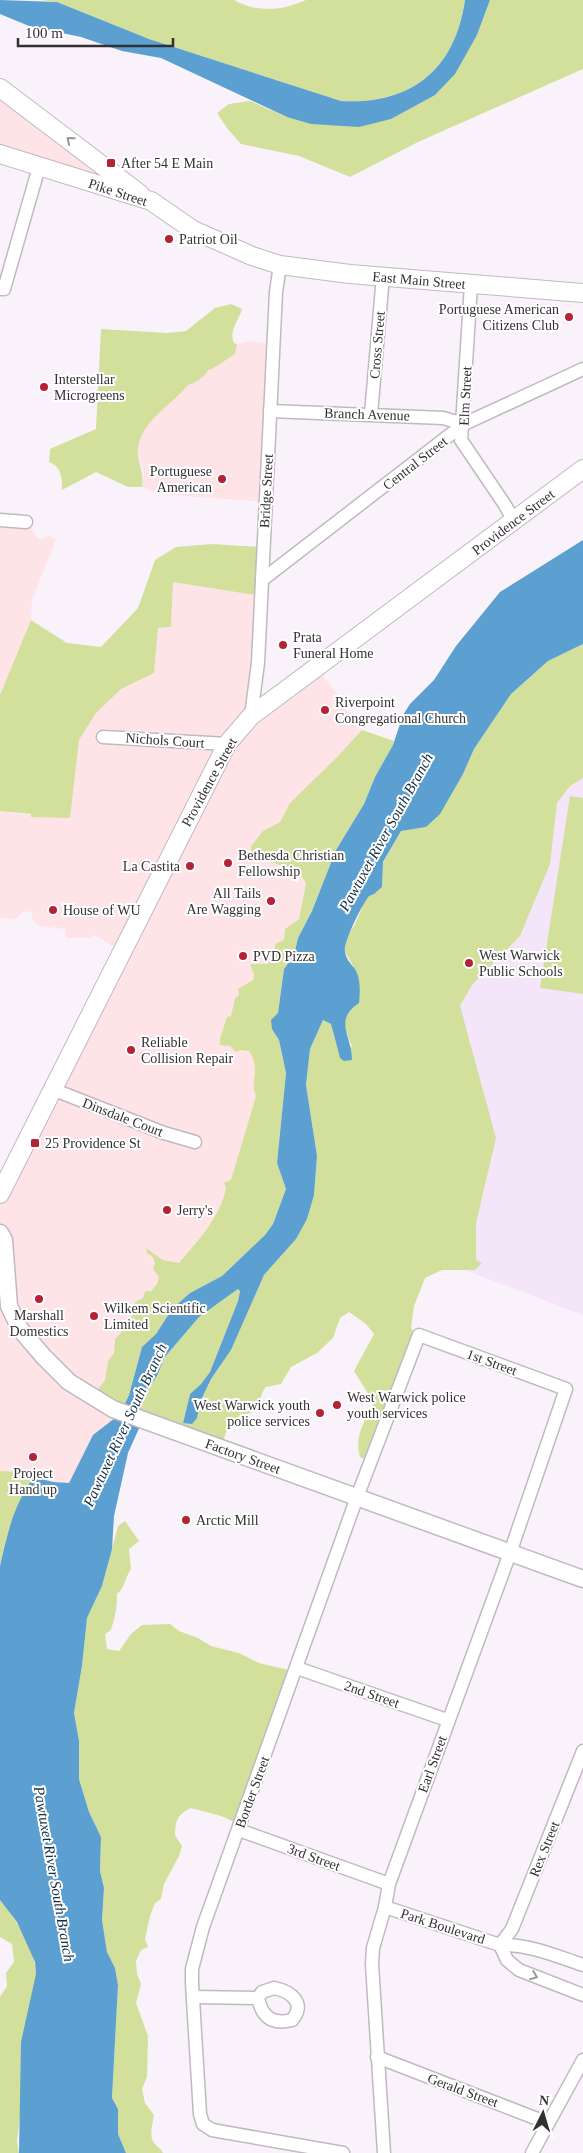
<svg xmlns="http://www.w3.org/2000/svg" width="583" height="2153" font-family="'Times New Roman',serif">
  <rect width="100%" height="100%" fill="#faf2fb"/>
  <g fill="#fee3e7">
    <polygon points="0,82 138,192 0,153"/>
    <polygon points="248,341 273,344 265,502 158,494 142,487 144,476 137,451 141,435 148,423 188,385 193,383 207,370 235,354 237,344"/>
    <polygon points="0,523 30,526 38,539 43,539 49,536 56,539 32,600 31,620 23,643 0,695"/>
    <polygon points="173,582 261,596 253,708 317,669 338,695 338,703 356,719 357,728 362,730 337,757 290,803 280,822 263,831 277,866 299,872 306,882 299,919 285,929 284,940 274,959 254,974 253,980 238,989 239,995 235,998 231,1016 227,1017 220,1038 230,1046 249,1051 254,1059 256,1069 254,1091 256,1096 231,1180 224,1183 226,1188 225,1196 213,1221 179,1263 163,1260 146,1248 155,1263 159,1277 157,1284 143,1298 135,1302 134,1311 124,1330 115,1339 114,1353 108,1361 105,1380 90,1400 117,1416 93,1435 69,1483 53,1482 35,1477 31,1481 25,1479 25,1472 0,1471 0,1193 122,951 94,935 90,938 66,938 65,929 39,926 33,921 31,912 24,911 15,920 5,918 0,919 0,811 32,815 76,758 79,740 96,713 121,689 154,673 158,628 171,627"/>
  </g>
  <polygon fill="#f5e5f8" points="583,632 583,1315 467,1271 290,1254"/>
  <g fill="#d3e09c">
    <path d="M40,0h194c24,13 47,11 72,0h159c-10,70 -54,105 -124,101l-192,-62 -92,-37z"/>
    <polygon points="490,0 583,0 583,69 418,142 350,177 299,156 241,144 227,128 217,113 229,104 250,101 287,117 391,119 477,35"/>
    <path d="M231,304l11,5c-4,13 -13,21 -8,34l3,1 -2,10 -23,15 -4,1c-3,7 -13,13 -20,15 -17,21 -46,35 -50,63 -2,13 7,23 4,39h-14l-32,-15 -34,18c0,-12 0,-23 -13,-28l1,-13 46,-20 5,-100 66,4 19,-2 29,-23z"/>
    <polygon points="212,544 262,547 261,596 173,582 171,627 158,628 154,673 121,689 96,713 79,740 70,818 31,817 31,814 0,811 0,695 31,620 67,643 101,647 138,608 155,560 176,547"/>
    <path d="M583,644v134l-13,8 -13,17 -7,61 -30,72 -48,49 -12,21 36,132 -20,85v37l6,3 -7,7h-33l-17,8 -11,28 -3,22 5,8 -44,127 -12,-6c-6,-21 4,-35 14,-54l-20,-32 20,-37 -8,-10 -17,-12 -9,6 -7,20 -16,15 -26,14 -10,17 -15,3 -3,4 -5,14 -5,7 -23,8 -10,31 -79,-32 -1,-16 18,-29 6,-16 35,-41 39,-28 2,1 -2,11 -28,71 -9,12 -11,10 -7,28 14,-4 4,-18 10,-21 20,-29 33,-75 32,-36 18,-44 3,-39 -11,-70 4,-37 13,-29 8,4 9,34 12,-12c-9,-20 -12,-29 7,-43l-3,-32 -11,-19 1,-14 9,-14 10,-23 4,-5 13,-9 1,-24 18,-32 25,-4 37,-53 11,-25 37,-55 37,-33z"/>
    <path d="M362,730l32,11 -1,4 -18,32 -11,27 -28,46 -24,61 -14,27 -4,17 -10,14 -6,44 -5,16 6,11 7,33 -9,90 9,26 -13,35 -8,11 -43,41 -32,17 -18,16 -16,25 -14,13 -13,48 -9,19 -30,-14 15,-20 3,-19 6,-8 1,-14c10,-10 19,-22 20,-37l8,-4 2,-7h6l6,-7 2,-7 -6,-8 2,-6 -3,-7 -5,-3 -1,-5 17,12 16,3c19,-23 41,-45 47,-75l-2,-5 7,-3 25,-84c-7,-14 6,-26 -7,-45l-8,-1 -5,2 -6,-6 -10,-1v-7l7,-21 4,-1 4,-18 4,-3 -1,-6 15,-9 1,-6 -4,-10h17l7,-5 1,-15 9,-4 1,-11 14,-10 7,-36 -7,-11 -48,-17v-9l12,-15 17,-9 10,-19 47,-46z"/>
    <polygon points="570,796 583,798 583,994 540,988"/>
    <path d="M0,1471l25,1v7l6,2c-18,32 -24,50 -31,85z"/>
    <path d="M125,1521l14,20 -10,8 2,20c-6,8 -5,17 -14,25 0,16 -2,22 -6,36l-6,4 2,15 12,2 12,-17 11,-9 28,-1 9,7 19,7 13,8 28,7 20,10 34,8 -54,153 -18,-8 -30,-8c-14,7 -15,11 -16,27l7,11 -3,10 -15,28 -3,15 -6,4 -5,13 -5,23 3,8 -7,3 -5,11 1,13 4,10 -5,19 12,33 -1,41 -5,12 3,14 9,12c-1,9 -6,22 1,29 3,4 6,4 8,9h-37l-8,-19v-25l-6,-11 6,-113 -3,-17 -8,-16 -5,-32 2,-32 -4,-17 1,-34 -12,-25 -10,-33v-38l-5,-28 8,-47 5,-48 15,-32 16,-60z"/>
    <path d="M0,1900c17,21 35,47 36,74l-19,167 2,12h-19v-156l7,-11 -1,-13 8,-11 -2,-18 -12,-7z"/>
  </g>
  <g fill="#5ba0d1">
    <path d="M0,0l57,2 92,37 192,62c70,4 114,-31 124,-101h25l-13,35 -22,39 -20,21 -44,24 -32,8 -48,-3 -24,-7 -126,-59 -39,-7 -41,-14 -52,-11 -29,-12z"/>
    <path d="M583,540v104l-35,17 -37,33 -37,55 -11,25 -23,40 -14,13 -25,4 -18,31 -1,25 -8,7 -5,2c-7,9 -26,46 -24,56 1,7 6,12 10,17 6,10 5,23 4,34 -26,18 -7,32 -7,57l-8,1 -4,-3 -9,-34 -8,-4 -13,29 -4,36 11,71 -3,39 -7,24 -11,20 -32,36 -33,75 -20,29 -10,21 -4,18 -5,6 -9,-1 7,-29 11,-10 9,-12 28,-71 2,-10 -2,-2 -39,28 -35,41 -6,16 -18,29 1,21 -13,29 -14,63 -2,33 -10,37 -15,32 -5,48 -8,47 5,28v38l10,33 12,25 -1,34 4,17 -2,32 5,32 8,16 3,17 -6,113 6,11v25l8,19h-107l2,-111 15,-68 -1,-12 -18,-40 -17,-22v-334c7,-32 14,-62 34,-89l19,5 16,1 24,-48 27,-21 9,-19 13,-48 14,-13 16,-25 18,-16 32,-17 43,-41 8,-11 13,-35 -9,-26 9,-90 -7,-33 -7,-11 -1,-9 7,-7 6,-44 10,-14 4,-17 14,-27 24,-61 28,-46 11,-27 18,-32 10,-30 7,-11 24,-24 22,-34 44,-54z"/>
  </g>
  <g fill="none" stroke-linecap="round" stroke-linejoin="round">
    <g stroke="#c0b9c1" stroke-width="15">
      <g id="minor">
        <polyline points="471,285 461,440 505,505 514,521"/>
        <polyline points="0,289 4,289 39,167"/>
        <polyline points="270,411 443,418 464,424"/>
        <polyline points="371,414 383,276"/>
        <polyline points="0,520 26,522"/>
        <polyline points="262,580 464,424 583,369"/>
        <polyline points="251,716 258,663 276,292 280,265"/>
        <polyline points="103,737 227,744"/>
        <polyline points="52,1089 164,1133 195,1142"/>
        <polyline points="297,1668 447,1720"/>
        <polyline points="239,1830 389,1884"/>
        <path d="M385,1907l115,38c29,-1 56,11 83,20"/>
        <polyline points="500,1945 512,1929 583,1751"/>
        <polyline points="500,1945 507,1960 519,1970 583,1995"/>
        <path d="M274,1988c16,3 33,15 18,32 -20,5 -30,-3 -34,-22l4,-6z"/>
        <polyline points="194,1997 258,1998"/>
        <polyline points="377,2057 548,2123"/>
        <polyline points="343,2153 212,2130 203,2124 200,2114 192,1983 192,1969 203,1927 357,1497 419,1335 566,1389 510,1553 389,1884 385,1907 373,1948 372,1964 384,2153"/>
        <polyline points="532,2153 583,2060"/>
      </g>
    </g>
    <g stroke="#c0b9c1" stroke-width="19">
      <polyline id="tertiary" points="0,1233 4,1240 9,1306 20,1329 43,1356 69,1382 113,1409 583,1579"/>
    </g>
    <g stroke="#c0b9c1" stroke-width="20">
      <g id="secondary">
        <polyline points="0,88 140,194"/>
        <polyline points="0,154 151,201 193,230 252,256 280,265 350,274 583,293"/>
        <polyline points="0,1194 227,744 251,716 583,469"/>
      </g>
    </g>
    <use href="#minor" stroke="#fff" stroke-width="12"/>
    <use href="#tertiary" stroke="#fff" stroke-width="16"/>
    <use href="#secondary" stroke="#fff" stroke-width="18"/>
  </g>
  <defs><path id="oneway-chevron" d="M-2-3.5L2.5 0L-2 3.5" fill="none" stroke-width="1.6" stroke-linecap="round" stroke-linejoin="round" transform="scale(1.25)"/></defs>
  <g stroke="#999899">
    <use href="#oneway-chevron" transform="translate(70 140) rotate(-141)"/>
    <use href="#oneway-chevron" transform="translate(534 1976) rotate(22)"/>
  </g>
  <g fill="#b42236" stroke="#fff" stroke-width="2">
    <rect x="106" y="158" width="10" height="10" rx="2.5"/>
    <circle cx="169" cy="239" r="5"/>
    <circle cx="569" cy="317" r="5"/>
    <circle cx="44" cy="387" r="5"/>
    <circle cx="222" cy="479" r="5"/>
    <circle cx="283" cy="645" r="5"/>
    <circle cx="325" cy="710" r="5"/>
    <circle cx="228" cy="863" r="5"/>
    <circle cx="190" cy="866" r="5"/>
    <circle cx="271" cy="901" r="5"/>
    <circle cx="53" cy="910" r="5"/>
    <circle cx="243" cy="956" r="5"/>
    <circle cx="469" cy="963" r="5"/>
    <circle cx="131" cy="1050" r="5"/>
    <rect x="30" y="1138" width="10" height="10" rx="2.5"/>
    <circle cx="167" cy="1210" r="5"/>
    <circle cx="39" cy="1299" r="5"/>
    <circle cx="94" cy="1316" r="5"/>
    <circle cx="337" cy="1405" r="5"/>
    <circle cx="320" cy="1413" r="5"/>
    <circle cx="33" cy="1457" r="5"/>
    <circle cx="186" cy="1520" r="5"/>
  </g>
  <g text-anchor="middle" stroke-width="4" stroke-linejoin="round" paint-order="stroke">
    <g font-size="14" fill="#333033" stroke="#fff" text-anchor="start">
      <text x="121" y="168">After 54 E Main</text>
      <text x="179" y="244">Patriot Oil</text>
      <text x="559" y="314" text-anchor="end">Portuguese American<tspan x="559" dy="16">Citizens Club</tspan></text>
      <text x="54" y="384">Interstellar<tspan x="54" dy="16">Microgreens</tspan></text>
      <text x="212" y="476" text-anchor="end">Portuguese<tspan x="212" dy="16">American</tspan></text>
      <text x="293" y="642">Prata<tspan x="293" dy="16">Funeral Home</tspan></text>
      <text x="335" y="707">Riverpoint<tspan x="335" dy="16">Congregational Church</tspan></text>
      <text x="238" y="860">Bethesda Christian<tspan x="238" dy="16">Fellowship</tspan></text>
      <text x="180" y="871" text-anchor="end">La Castita</text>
      <text x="261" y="898" text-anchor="end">All Tails<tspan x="261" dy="16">Are Wagging</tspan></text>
      <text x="63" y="915">House of WU</text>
      <text x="479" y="960">West Warwick<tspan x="479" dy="16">Public Schools</tspan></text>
      <text x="253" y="961">PVD Pizza</text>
      <text x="141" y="1047">Reliable<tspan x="141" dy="16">Collision Repair</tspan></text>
      <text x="45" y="1148">25 Providence St</text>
      <text x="177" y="1215">Jerry's</text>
      <text x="104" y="1313">Wilkem Scientific<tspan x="104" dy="16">Limited</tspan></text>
      <text x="39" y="1320" text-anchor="middle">Marshall<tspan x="39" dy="16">Domestics</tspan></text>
      <text x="347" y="1402">West Warwick police<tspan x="347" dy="16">youth services</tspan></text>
      <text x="310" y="1410" text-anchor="end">West Warwick youth<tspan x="310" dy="16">police services</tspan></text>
      <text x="33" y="1478" text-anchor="middle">Project<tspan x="33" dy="16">Hand up</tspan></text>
      <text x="196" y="1525">Arctic Mill</text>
    </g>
    <g font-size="14" fill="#333033" stroke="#fff">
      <text transform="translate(118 192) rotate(18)" y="5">Pike Street</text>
      <text transform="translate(419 280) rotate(5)" y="5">East Main Street</text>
      <text transform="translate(377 345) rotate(-85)" y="5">Cross Street</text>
      <text transform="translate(465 396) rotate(-87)" y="5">Elm Street</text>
      <text transform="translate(367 414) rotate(2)" y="5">Branch Avenue</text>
      <text transform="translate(415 463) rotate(-38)" y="5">Central Street</text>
      <text transform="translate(266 491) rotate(-87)" y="5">Bridge Street</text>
      <text transform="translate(513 522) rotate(-37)" y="5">Providence Street</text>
      <text transform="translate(165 740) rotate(4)" y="5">Nichols Court</text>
      <text transform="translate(209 782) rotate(-61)" y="5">Providence Street</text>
      <text transform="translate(123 1117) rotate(21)" y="5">Dinsdale Court</text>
      <text transform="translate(492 1362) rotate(20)" y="5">1st Street</text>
      <text transform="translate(243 1456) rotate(20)" y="5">Factory Street</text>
      <text transform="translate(372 1694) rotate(19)" y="5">2nd Street</text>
      <text transform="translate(432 1764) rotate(-70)" y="5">Earl Street</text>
      <text transform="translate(252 1792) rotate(-70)" y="5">Border Street</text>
      <text transform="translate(544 1849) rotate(-68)" y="5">Rex Street</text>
      <text transform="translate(314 1857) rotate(20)" y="5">3rd Street</text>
      <text transform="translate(443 1926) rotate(18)" y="5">Park Boulevard</text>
      <text transform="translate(463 2090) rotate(20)" y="5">Gerald Street</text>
    </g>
    <g font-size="15" font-style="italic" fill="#113045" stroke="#fff">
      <text transform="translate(386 832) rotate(-61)" y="5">Pawtuxet River South Branch</text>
      <text transform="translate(125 1425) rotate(-65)" y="5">Pawtuxet River South Branch</text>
      <text transform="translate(54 1874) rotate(80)" y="5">Pawtuxet River South Branch</text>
    </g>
  </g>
  <g transform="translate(543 2113) rotate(5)" stroke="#ffffff" stroke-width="4" paint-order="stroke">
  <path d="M0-4L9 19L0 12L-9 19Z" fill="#333033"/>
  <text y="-8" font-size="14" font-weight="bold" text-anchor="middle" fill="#333033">N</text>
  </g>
  <path d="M18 38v8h155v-8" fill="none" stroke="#333033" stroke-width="2.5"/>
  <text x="25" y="38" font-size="15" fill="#333033" stroke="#ffffff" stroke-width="4" paint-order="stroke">100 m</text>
</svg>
